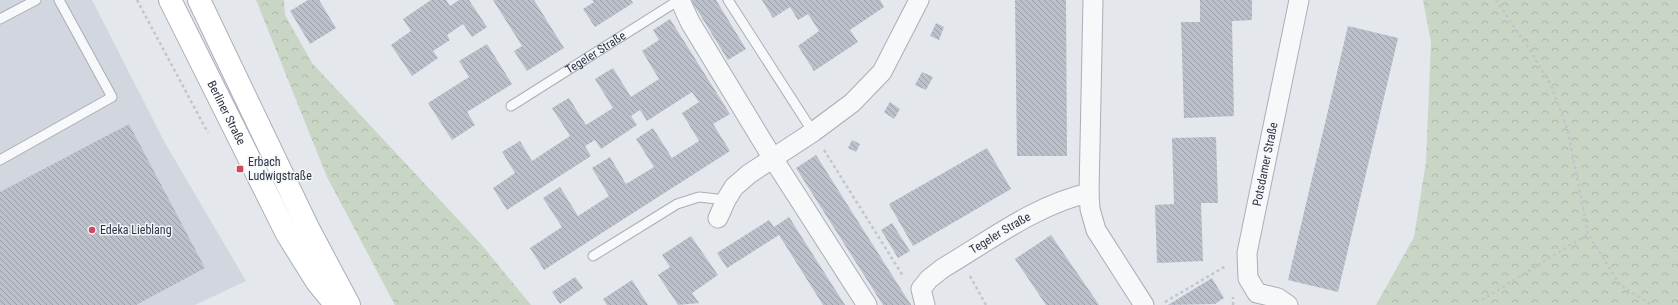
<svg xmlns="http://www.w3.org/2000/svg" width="1678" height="305" font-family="'Roboto Condensed',sans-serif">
  <defs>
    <pattern id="forest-crowns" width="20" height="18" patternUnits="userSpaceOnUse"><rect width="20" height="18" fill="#c9d6c5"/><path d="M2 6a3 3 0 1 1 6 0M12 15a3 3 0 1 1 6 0" fill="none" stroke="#adb8ab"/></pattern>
    <pattern id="building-back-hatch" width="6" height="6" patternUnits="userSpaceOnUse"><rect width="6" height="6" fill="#bbc0ca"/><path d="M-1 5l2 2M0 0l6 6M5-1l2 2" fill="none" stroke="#989da6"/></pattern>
  </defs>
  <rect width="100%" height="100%" fill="#e4e7ec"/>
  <polygon fill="#d2d6de" points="0,0 92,0 165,143 246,281 195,305 0,305"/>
  <g fill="url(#forest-crowns)">
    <polygon points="256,0 284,0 285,15 312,63 480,243 531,305 395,305 327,177"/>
    <polygon points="1423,0 1678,0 1678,305 1376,305 1414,237 1426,162 1431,42"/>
  </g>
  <g fill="url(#building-back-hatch)">
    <polygon points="308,0 319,0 336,28 310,44 290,11"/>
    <polygon points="431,0 446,0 450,6 459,0 469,0 487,27 472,37 463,24 447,35 450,40 433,51 438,58 412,76 391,45 411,31 403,19"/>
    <polygon points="493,0 534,0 564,48 527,71 514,51 522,46"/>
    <polygon points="592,0 631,0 633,3 595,27 583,9 594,2"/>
    <polygon points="691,0 716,0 746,49 728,60"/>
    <polygon points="762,0 880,0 884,7 850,30 858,42 814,71 798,46 819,31 808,14 798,20 790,7 773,18"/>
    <polygon points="1015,0 1066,0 1067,156 1017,156"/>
    <polygon points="1200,0 1252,0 1252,20 1232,21 1234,116 1184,118 1181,22 1200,22"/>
    <polygon points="670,19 730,114 713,124 730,151 544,270 530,248 562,227 543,198 560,187 578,216 609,196 592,168 610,157 626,184 654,167 636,139 653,128 672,158 699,141 682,113 699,102 692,92 647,121 640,110 631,116 637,125 601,149 595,140 585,146 591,156 507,210 493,188 515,173 502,152 520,141 532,161 570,136 552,108 569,98 586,125 613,108 595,79 613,68 631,97 659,79 642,51 659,40 653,30"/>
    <polygon points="936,23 944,27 939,40 930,36"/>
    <polygon points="1348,26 1398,38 1338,292 1288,280"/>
    <polygon points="487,44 512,84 467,112 475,125 452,140 428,103 469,77 459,61"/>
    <polygon points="922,72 933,77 926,90 915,85"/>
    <polygon points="890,102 900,109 894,119 884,112"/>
    <polygon points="129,124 205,268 136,305 0,305 0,192"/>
    <polygon points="1216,137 1218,203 1201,203 1203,261 1157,263 1155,205 1174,204 1172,138"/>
    <polygon points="852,140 860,144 856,152 848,148"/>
    <polygon points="987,148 1011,189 913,246 889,204"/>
    <polygon points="816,155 911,305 883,305 796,168"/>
    <polygon points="789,217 845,305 823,305 779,235 727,268 717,253 769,220 774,227"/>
    <polygon points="892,223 910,251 898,258 881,230"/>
    <polygon points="1051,235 1093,296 1099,305 1046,305 1015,259"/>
    <polygon points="691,236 718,275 692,293 699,303 678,305 658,275 670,267 662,255"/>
    <polygon points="575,277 583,288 560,304 552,292"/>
    <polygon points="1212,278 1224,298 1215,304 1168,305"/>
    <polygon points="632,280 648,305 607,305 603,299"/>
  </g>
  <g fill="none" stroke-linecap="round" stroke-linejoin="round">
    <g stroke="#a9aeb7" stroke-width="11">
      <g id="lane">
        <polyline points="728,0 813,132"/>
        <polyline points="0,19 36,0"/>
        <path id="s1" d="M511,106l168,-106"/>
        <polyline points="0,160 112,97 59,0"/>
        <polyline points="593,256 677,204 699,197 726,200"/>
      </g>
    </g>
    <g stroke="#a9aeb7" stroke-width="21">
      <g id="street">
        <polyline points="680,0 690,22 772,157 867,305"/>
        <polyline points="1093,0 1089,193 1090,209 1096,230 1144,305"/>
        <polyline points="718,218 726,200 734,187 749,174 813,132 852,103 882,72 919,0"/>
        <path id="s2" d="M925,305l-4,-16 8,-10 14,-11c46,-27 94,-64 146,-75"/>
        <path id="s3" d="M1288,305l-10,-7 -21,-5 -9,-15 -1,-25 52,-253"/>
      </g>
    </g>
    <g stroke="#a9aeb7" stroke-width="24">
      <g id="secondary">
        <path id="s4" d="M170,0l117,234 30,48 19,23"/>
        <polyline points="199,0 308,228 349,305"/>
      </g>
    </g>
    <g stroke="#c2c5cb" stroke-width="2.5" stroke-dasharray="3 3" stroke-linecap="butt">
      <polyline points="137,0 208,133"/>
      <polyline points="1496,0 1528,47 1551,85 1568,131 1588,234 1620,285 1652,305"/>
      <polyline points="824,150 903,276"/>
      <polyline points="970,276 986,305"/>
      <polyline points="1482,300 1588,234"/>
      <polyline points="1165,302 1226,266"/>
      <polyline points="1233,305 1233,297"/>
    </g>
    <use href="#lane" stroke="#f7f8fa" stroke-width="9"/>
    <use href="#street" stroke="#f7f8fa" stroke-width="19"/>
    <use href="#secondary" stroke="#fff" stroke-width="22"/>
  </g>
  <g fill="#d1495b" stroke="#f4f6f9" stroke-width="1.5">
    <rect x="236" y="165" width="8" height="8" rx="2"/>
    <circle cx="92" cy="230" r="4"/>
  </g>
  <g text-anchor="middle" stroke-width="3" stroke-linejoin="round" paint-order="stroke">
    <g font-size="12" fill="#2b3445" stroke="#f4f6f9">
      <text dy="4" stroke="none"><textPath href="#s1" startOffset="100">Tegeler Straße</textPath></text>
      <text dy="4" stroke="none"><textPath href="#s4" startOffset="126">Berliner Straße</textPath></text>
      <text dy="4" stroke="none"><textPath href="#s3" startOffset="167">Potsdamer Straße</textPath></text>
      <text dy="4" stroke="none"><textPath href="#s2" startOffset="114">Tegeler Straße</textPath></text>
    </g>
    <g font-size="12" fill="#2b3445" stroke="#f4f6f9" text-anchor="start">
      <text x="248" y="166">Erbach<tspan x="248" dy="14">Ludwigstraße</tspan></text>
      <text x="100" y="234">Edeka Lieblang</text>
    </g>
  </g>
</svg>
